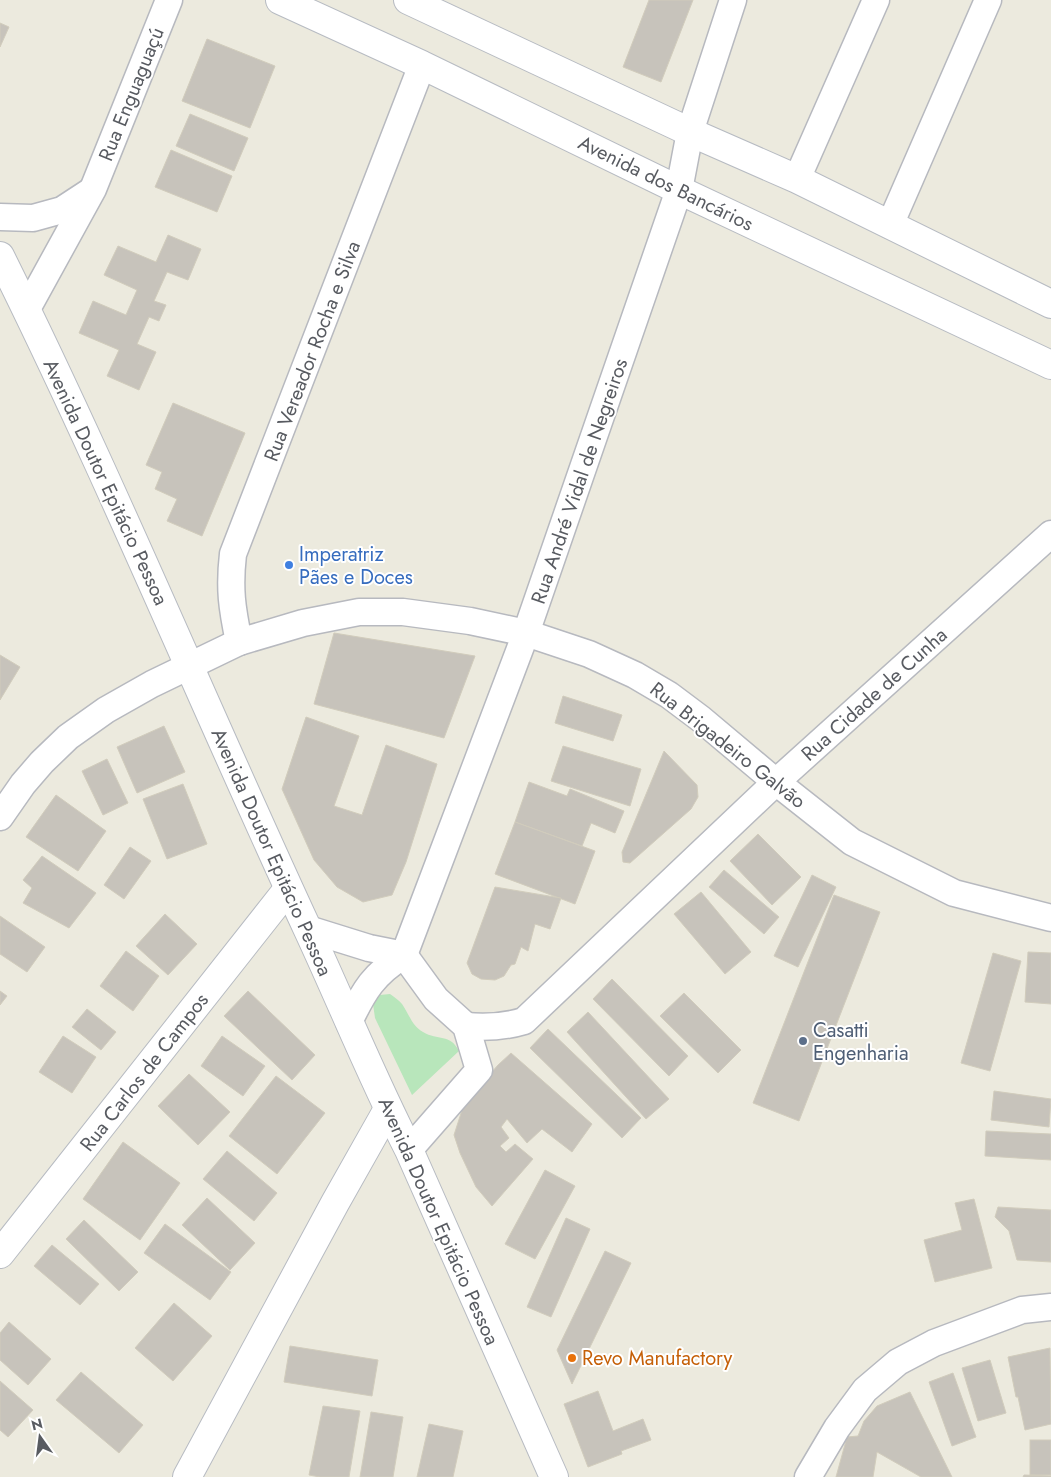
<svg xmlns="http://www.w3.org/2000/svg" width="1051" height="1477" font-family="Jost,sans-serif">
  <rect width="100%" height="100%" fill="#eceade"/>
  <path fill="#b8e6bb" d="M390,994c4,3 9,6 12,10 7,10 10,22 21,28 15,9 27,1 36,19l-47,44 -37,-77 -2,-14 7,-9z"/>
  <g fill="#c7c3bb" stroke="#d1ccbc">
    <polygon points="649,0 693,0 661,82 623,67"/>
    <polygon points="0,23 9,27 0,47"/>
    <polygon points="207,39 275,66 250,128 182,101"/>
    <polygon points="190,114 248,138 234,171 176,146"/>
    <polygon points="171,150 232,176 217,212 155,187"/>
    <polygon points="168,235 201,249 188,280 167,272 154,301 166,305 159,321 149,317 137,344 156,352 139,390 107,376 119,350 79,333 93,301 126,315 137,290 104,275 118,246 156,262"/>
    <polygon points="173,403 245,433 202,536 167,521 177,499 155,489 162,472 146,465"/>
    <polygon points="334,633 475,656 444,738 314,704"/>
    <polygon points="0,655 20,667 0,700"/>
    <polygon points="563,696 622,715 613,741 555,723"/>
    <polygon points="306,717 359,736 334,806 362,815 386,745 437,764 406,862 392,895 363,902 337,887 314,860 282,789"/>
    <polygon points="164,726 185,772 137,793 117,747"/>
    <polygon points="563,746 641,769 630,806 551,781"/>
    <polygon points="664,751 697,785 698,797 691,809 630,863 623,862 622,852"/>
    <polygon points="107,759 128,803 103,815 82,771"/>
    <polygon points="529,782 567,796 570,789 624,811 615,833 591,823 582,846 515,822"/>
    <polygon points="183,784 207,844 167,859 143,799"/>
    <polygon points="56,795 106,831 78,871 26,837"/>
    <polygon points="515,822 595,851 575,904 495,874"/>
    <polygon points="758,834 801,877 772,905 730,861"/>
    <polygon points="130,847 151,861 124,899 104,885"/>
    <polygon points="42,856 96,893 69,928 23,903 32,888 23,880"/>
    <polygon points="724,870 779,917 764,934 709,887"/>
    <polygon points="812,875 836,887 798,967 774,956"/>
    <polygon points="495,887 561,898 550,929 535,924 528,951 521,947 515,964 511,965 504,976 495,980 481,979 472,974 467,963"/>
    <polygon points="701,892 751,952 725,974 674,914"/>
    <polygon points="834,895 880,912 799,1121 753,1103"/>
    <polygon points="165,914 197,944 168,975 136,946"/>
    <polygon points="0,916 45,947 27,972 0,954"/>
    <polygon points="126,951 159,976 133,1011 100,986"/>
    <polygon points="1028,952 1051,953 1051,1004 1025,1002"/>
    <polygon points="993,953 1021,961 990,1071 961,1063"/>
    <polygon points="612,979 688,1056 669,1076 593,999"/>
    <polygon points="0,991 7,996 0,1005"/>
    <polygon points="248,991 315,1055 292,1080 224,1016"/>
    <polygon points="684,993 741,1050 718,1073 660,1016"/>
    <polygon points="87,1009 116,1032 101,1050 72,1027"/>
    <polygon points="588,1012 669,1099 646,1119 567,1032"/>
    <polygon points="548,1029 641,1118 622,1138 530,1048"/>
    <polygon points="63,1036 96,1057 72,1093 39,1072"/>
    <polygon points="222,1036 265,1066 243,1096 201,1066"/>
    <polygon points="511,1053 592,1124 572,1152 542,1129 527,1143 507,1119 501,1127 509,1138 500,1146 506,1152 515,1144 533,1159 492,1206 476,1187 460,1153 454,1135 464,1104 498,1065"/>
    <polygon points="189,1074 230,1112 198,1145 158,1106"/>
    <polygon points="276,1076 325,1113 277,1174 229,1136"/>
    <polygon points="994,1091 1051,1099 1049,1127 991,1120"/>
    <polygon points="986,1131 1051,1134 1051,1160 985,1156"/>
    <polygon points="123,1142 180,1183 140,1240 83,1199"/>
    <polygon points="227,1151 277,1193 254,1221 203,1179"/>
    <polygon points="545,1170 575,1186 535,1259 505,1244"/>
    <polygon points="207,1198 255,1243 230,1270 182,1225"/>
    <polygon points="974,1199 992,1268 935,1282 924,1240 962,1230 955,1203"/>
    <polygon points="998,1207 1051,1210 1051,1262 1017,1260 1009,1231 995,1217"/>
    <polygon points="566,1218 590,1229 551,1317 527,1307"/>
    <polygon points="84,1220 138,1272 119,1291 66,1239"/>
    <polygon points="165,1224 231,1272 210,1300 144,1253"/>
    <polygon points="52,1245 99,1284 80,1305 34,1266"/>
    <polygon points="605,1251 631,1263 572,1384 557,1350"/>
    <polygon points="174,1303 212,1336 173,1381 135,1348"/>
    <polygon points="9,1322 51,1359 28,1385 0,1360 0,1333"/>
    <polygon points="290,1346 378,1360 372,1396 284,1382"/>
    <polygon points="1050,1348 1051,1424 1025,1430 1018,1397 1016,1397 1008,1357"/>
    <polygon points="990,1360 1006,1413 978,1421 962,1368"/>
    <polygon points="81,1372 143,1425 119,1453 56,1400"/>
    <polygon points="953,1373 976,1437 952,1446 929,1382"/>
    <polygon points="0,1381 33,1410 8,1437 0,1430"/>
    <polygon points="598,1391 613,1431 643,1419 651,1440 621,1451 622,1454 588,1467 564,1404"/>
    <polygon points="910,1392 952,1477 921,1477 877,1452 873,1477 836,1477 847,1437 858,1436 864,1421 877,1406"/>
    <polygon points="323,1406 360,1411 349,1477 320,1477 309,1475"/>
    <polygon points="371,1412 403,1417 393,1477 360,1477"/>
    <polygon points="429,1424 463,1431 453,1477 417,1477"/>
    <rect x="1030" y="1440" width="21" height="35"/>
    <polygon points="1024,1475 1051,1476 1051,1477 1023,1477"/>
  </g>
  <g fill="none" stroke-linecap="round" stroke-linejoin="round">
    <g stroke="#b7b9bf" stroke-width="29">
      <g id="street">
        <polyline points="797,179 876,0"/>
        <polyline points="0,217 33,218 62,210 91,191"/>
        <polyline points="890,225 988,0"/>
        <polyline points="27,309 93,189 169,0"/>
        <path d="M239,642c-7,-34 -10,-53 -6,-88l189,-489"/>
        <polyline points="0,817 23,784 42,762 68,737 106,710 152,684 239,642 303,623 359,612 403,612 470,621 526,633 589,654 635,675 669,695 701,719 776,782 852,842 954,893 1051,918"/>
        <polyline points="308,929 369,948 404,955 436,999 466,1026 479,1070 409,1150"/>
        <polyline points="404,955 526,633 679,190 690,132 733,0"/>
        <path d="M349,1022c15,-32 25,-48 55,-67"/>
        <path d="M466,1026c21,2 38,1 58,-5l252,-239 275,-248"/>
        <polyline points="808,1477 837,1428 865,1390 898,1362 934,1343 1022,1310 1051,1307"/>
      </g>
    </g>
    <g stroke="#b7bbc2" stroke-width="30">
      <g id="secondary">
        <polyline points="280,0 422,65 679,190 1051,365"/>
        <polyline points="408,0 690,132 797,179 1051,304"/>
        <path d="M0,256c110,221 204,450 308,674 34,73 64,148 101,220l145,327"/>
        <polyline points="0,1254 288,889"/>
        <polyline points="187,1477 335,1203 388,1109"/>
      </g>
    </g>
    <use href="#street" stroke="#fff" stroke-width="26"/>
    <use href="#secondary" stroke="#fff" stroke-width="28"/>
  </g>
  <circle fill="#3f7fe0" stroke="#fff" stroke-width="2" cx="289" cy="565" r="5"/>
  <circle fill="#5c6f8a" stroke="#fff" stroke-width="2" cx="803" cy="1041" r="5"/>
  <circle fill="#e8710a" stroke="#fff" stroke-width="2" cx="572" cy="1358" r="5"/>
  <g text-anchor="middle" stroke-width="4" stroke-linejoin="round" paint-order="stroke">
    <g font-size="20" fill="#585b61" stroke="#fff">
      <text transform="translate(131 94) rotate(-68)" y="7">Rua Enguaguaçú</text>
      <text transform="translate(666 183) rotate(26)" y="7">Avenida dos Bancários</text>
      <text transform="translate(312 351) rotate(-69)" y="7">Rua Vereador Rocha e Silva</text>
      <text transform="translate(579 481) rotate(-71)" y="7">Rua André Vidal de Negreiros</text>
      <text transform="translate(106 482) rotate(65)" y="7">Avenida Doutor Epitácio Pessoa</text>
      <text transform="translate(874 694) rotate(-42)" y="7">Rua Cidade de Cunha</text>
      <text transform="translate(728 745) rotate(38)" y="7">Rua Brigadeiro Galvão</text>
      <text transform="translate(272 852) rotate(66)" y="7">Avenida Doutor Epitácio Pessoa</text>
      <text transform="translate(144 1072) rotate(-52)" y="7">Rua Carlos de Campos</text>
      <text transform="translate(439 1221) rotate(66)" y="7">Avenida Doutor Epitácio Pessoa</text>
    </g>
    <g font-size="20" fill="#366cbe" stroke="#fff" text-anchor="start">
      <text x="299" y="561">Imperatriz<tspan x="299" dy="23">Pães e Doces</tspan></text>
    </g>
    <g font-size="20" fill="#4e5e75" stroke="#fff" text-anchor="start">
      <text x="813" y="1037">Casatti<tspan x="813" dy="23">Engenharia</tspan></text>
    </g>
    <g font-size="20" fill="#c56008" stroke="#fff" text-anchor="start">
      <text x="582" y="1365">Revo Manufactory</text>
    </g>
  </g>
  <g transform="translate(40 1437) rotate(346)" stroke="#ffffff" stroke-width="4" paint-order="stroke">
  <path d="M0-4L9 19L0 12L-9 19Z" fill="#585b61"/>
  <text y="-8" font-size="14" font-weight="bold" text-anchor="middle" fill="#585b61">N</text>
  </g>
</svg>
